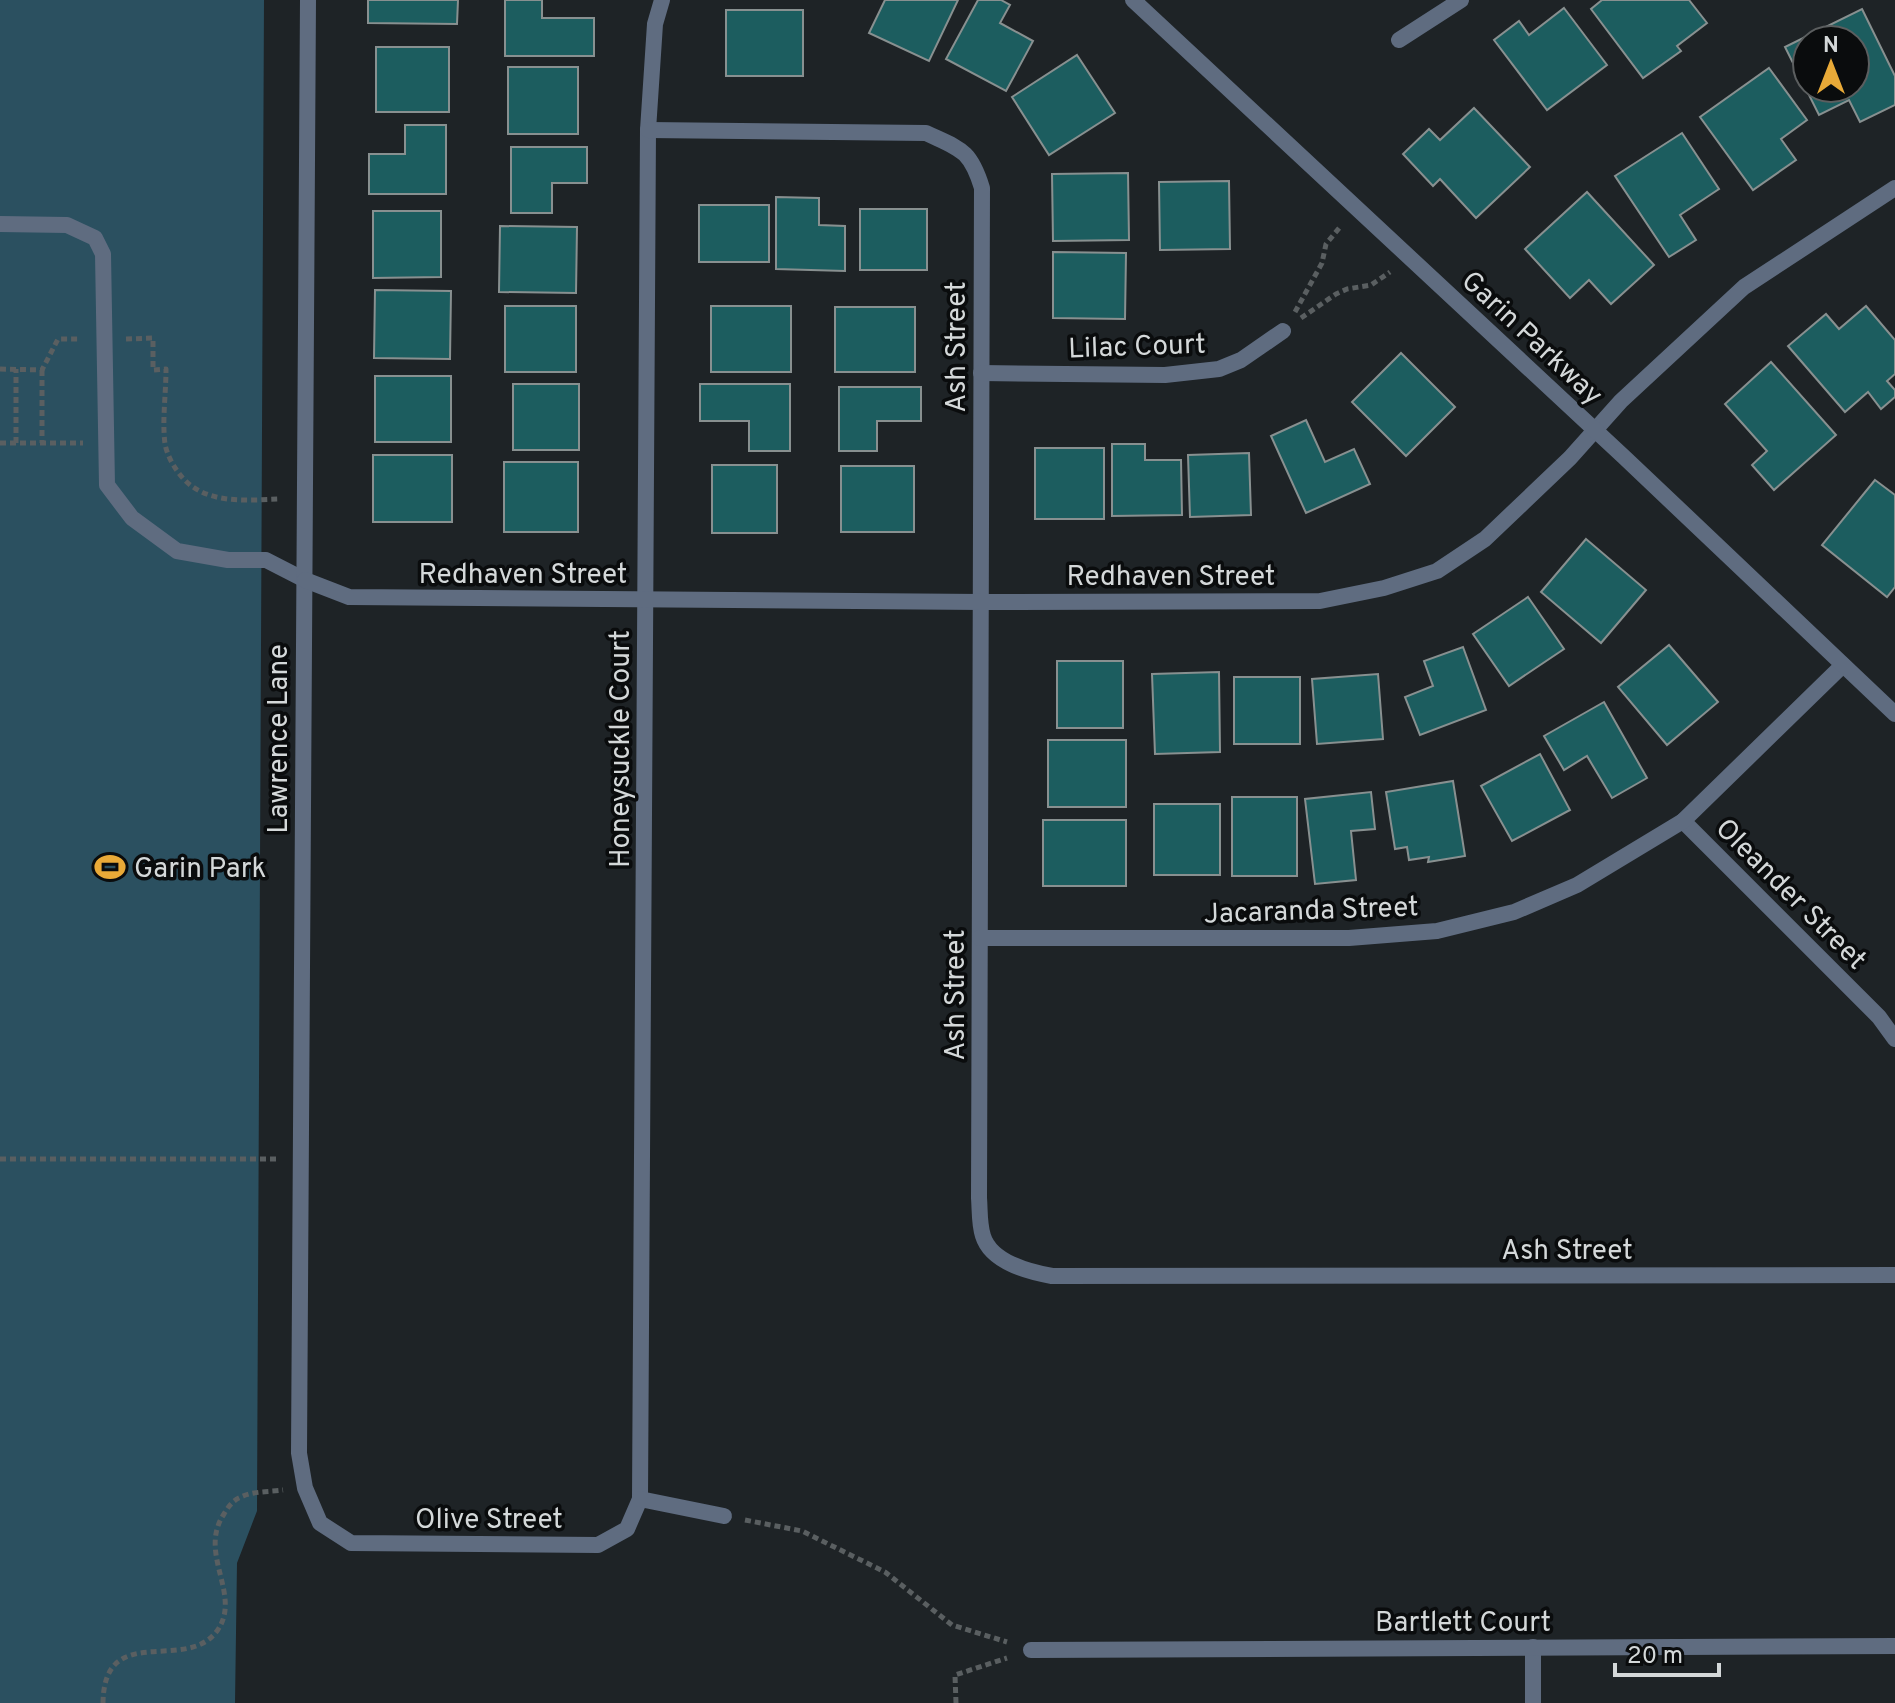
<svg xmlns="http://www.w3.org/2000/svg" width="1895" height="1703" font-family="Overpass,sans-serif">
  <rect width="100%" height="100%" fill="#1e2326"/>
  <polygon fill="#2b5060" points="0,0 264,0 257,1511 237,1563 235,1703 0,1703"/>
  <g fill="#1c5d5f" stroke="#889090" stroke-width="2" fill-rule="evenodd">
    <polygon points="368,0 458,0 457,24 368,23"/>
    <polygon points="505,0 542,0 542,18 594,18 594,56 505,56"/>
    <polygon points="885,0 958,0 929,61 869,33"/>
    <polygon points="978,0 1001,0 1010,5 1000,23 1033,41 1006,91 946,59"/>
    <polygon points="1602,0 1689,0 1707,23 1677,46 1681,51 1643,78 1591,9"/>
    <polygon points="1564,8 1607,65 1547,110 1494,40 1519,21 1529,35"/>
    <path d="M1862,9l33,67v29l-35,17 -11,-22 -30,15 -34,-68zM1807,40h48v48h-48z"/>
    <rect x="726" y="10" width="77" height="66"/>
    <rect x="376" y="47" width="73" height="65"/>
    <polygon points="1077,55 1115,113 1049,155 1012,97"/>
    <rect x="508" y="67" width="70" height="67"/>
    <polygon points="1769,68 1807,120 1781,139 1796,160 1753,190 1700,117"/>
    <polygon points="1474,108 1530,167 1476,218 1440,179 1433,186 1403,154 1429,129 1440,140"/>
    <polygon points="405,125 446,125 446,194 369,194 369,154 405,154"/>
    <polygon points="1682,133 1719,189 1680,215 1696,240 1669,257 1615,176"/>
    <polygon points="511,147 587,147 587,183 552,183 552,213 511,213"/>
    <polygon points="1128,173 1129,240 1053,241 1052,174"/>
    <polygon points="1229,181 1230,249 1160,250 1159,182"/>
    <polygon points="1587,192 1654,265 1611,304 1589,280 1570,298 1525,249"/>
    <polygon points="776,197 819,198 819,225 845,226 845,271 776,269"/>
    <rect x="699" y="205" width="70" height="57"/>
    <rect x="860" y="209" width="67" height="61"/>
    <polygon points="373,211 441,211 441,277 373,278"/>
    <polygon points="500,226 577,227 576,293 499,292"/>
    <polygon points="1053,252 1126,253 1125,319 1053,318"/>
    <polygon points="375,290 451,291 450,359 374,358"/>
    <rect x="505" y="306" width="71" height="66"/>
    <rect x="711" y="306" width="80" height="66"/>
    <polygon points="1866,306 1895,340 1895,374 1887,381 1895,390 1895,397 1881,409 1868,392 1845,412 1788,346 1826,314 1839,329"/>
    <rect x="835" y="307" width="80" height="65"/>
    <polygon points="1401,353 1455,407 1406,456 1352,402"/>
    <polygon points="1771,362 1836,435 1774,490 1752,465 1767,451 1725,404"/>
    <rect x="375" y="376" width="76" height="66"/>
    <rect x="513" y="384" width="66" height="66"/>
    <polygon points="700,384 790,384 790,451 749,451 749,421 700,421"/>
    <polygon points="839,387 921,387 921,421 877,421 877,451 839,451"/>
    <polygon points="1306,420 1325,462 1354,449 1370,484 1306,513 1271,436"/>
    <polygon points="1112,444 1145,444 1145,460 1181,460 1182,515 1112,516"/>
    <rect x="1035" y="448" width="69" height="71"/>
    <polygon points="1249,453 1251,515 1190,517 1188,455"/>
    <rect x="373" y="455" width="79" height="67"/>
    <rect x="504" y="462" width="74" height="70"/>
    <rect x="712" y="465" width="65" height="68"/>
    <rect x="841" y="466" width="73" height="66"/>
    <polygon points="1875,480 1895,495 1895,587 1887,597 1822,545"/>
    <polygon points="1586,539 1646,590 1601,643 1541,592"/>
    <polygon points="1528,597 1564,649 1509,686 1473,634"/>
    <polygon points="1669,645 1718,702 1667,745 1618,687"/>
    <polygon points="1463,647 1486,710 1420,735 1405,697 1433,686 1424,661"/>
    <rect x="1057" y="661" width="66" height="67"/>
    <polygon points="1219,672 1220,752 1155,754 1152,674"/>
    <polygon points="1378,674 1383,739 1317,744 1312,679"/>
    <rect x="1234" y="677" width="66" height="67"/>
    <polygon points="1604,702 1647,778 1612,798 1587,756 1564,770 1544,736"/>
    <rect x="1048" y="740" width="78" height="67"/>
    <polygon points="1540,754 1570,810 1512,841 1481,786"/>
    <polygon points="1453,781 1465,856 1428,862 1429,857 1409,860 1407,847 1395,849 1386,792"/>
    <polygon points="1371,792 1375,829 1351,831 1356,880 1315,884 1305,799"/>
    <rect x="1232" y="797" width="65" height="79"/>
    <rect x="1154" y="804" width="66" height="71"/>
    <rect x="1043" y="820" width="83" height="66"/>
  </g>
  <g fill="none" stroke-linecap="round" stroke-linejoin="round">
    <g stroke="#5a5f61" stroke-width="5" stroke-dasharray="6 4" stroke-linecap="butt">
      <polyline points="1295,312 1322,263 1326,244 1340,227"/>
      <polyline points="1301,318 1336,294 1347,289 1371,285 1390,272"/>
      <path d="M126,339l27,-1v32l13,-1c0,25 -4,51 -1,75 2,10 7,20 13,28 24,34 67,28 103,27"/>
      <polyline points="0,369 42,370 58,339 80,339"/>
      <polyline points="42,370 42,443"/>
      <polyline points="0,443 83,443"/>
      <polyline points="16,443 16,369"/>
      <polyline points="0,1159 279,1159"/>
      <polyline points="745,1520 802,1531 885,1572 952,1625 1007,1642"/>
      <path d="M103,1703c1,-83 82,-29 114,-72 26,-36 -20,-77 7,-117 4,-7 9,-14 17,-17 12,-6 29,-5 42,-7"/>
      <polyline points="956,1703 955,1675 1007,1658"/>
    </g>
    <polyline stroke="#5f6c80" stroke-width="16" points="0,224 67,225 95,238 103,254 107,485 132,518 177,551 228,560 266,560 305,580"/>
    <g stroke="#5f6c80" stroke-width="16">
      <polyline points="308,0 299,1453 305,1488 320,1523 351,1543 598,1545 627,1529 640,1499 648,130 655,24 662,0"/>
      <polyline points="1399,40 1461,0"/>
      <path d="M648,130l278,3c34,16 44,16 56,55l-3,1010c1,12 0,26 4,38 8,26 46,36 69,40l843,-1"/>
      <polyline points="981,373 1165,375 1219,369 1241,360 1283,331"/>
      <polyline points="305,580 349,597 981,602 1320,601 1384,588 1437,571 1485,539 1570,458 1621,401 1744,287 1895,188"/>
      <polyline points="1683,821 1879,1017 1895,1039"/>
      <polyline points="980,938 1349,938 1437,931 1514,912 1577,885 1683,821 1843,665"/>
      <polyline points="640,1499 724,1516"/>
      <polyline points="1533,1647 1533,1703"/>
      <polyline points="1031,1650 1895,1646"/>
    </g>
    <polyline stroke="#5f6c80" stroke-width="16" points="1133,0 1624,457 1895,714"/>
  </g>
  <defs>
    <g id="stadium-bare" transform="scale(2.4)"><path d="M0-5a6.5 5 0 1 0 0 10a6.5 5 0 1 0 0-10ZM-3.5-1.8h7v3.6h-7Z" fill="#e9aa38" stroke="#0a0c0d" stroke-width="2.5" paint-order="stroke"/></g>
  </defs>
  <g fill-rule="evenodd">
    <use href="#stadium-bare" x="110" y="867"/>
  </g>
  <g text-anchor="middle" stroke-width="7" stroke-linejoin="round" paint-order="stroke">
    <g font-size="28" fill="#d4d8d9" stroke="#0a0c0d">
      <text transform="translate(1533 337) rotate(43)" y="10">Garin Parkway</text>
      <text transform="translate(1137 345) rotate(-2)" y="10">Lilac Court</text>
      <text transform="translate(955 347) rotate(-90)" y="10">Ash Street</text>
      <text x="523" y="583">Redhaven Street</text>
      <text x="1171" y="585">Redhaven Street</text>
      <text transform="translate(277 739) rotate(-90)" y="10">Lawrence Lane</text>
      <text transform="translate(619 749) rotate(-90)" y="10">Honeysuckle Court</text>
      <text transform="translate(1792 893) rotate(45)" y="10">Oleander Street</text>
      <text transform="translate(1311 909) rotate(-2)" y="10">Jacaranda Street</text>
      <text transform="translate(954 995) rotate(-90)" y="10">Ash Street</text>
      <text x="1567" y="1259">Ash Street</text>
      <text x="489" y="1528">Olive Street</text>
      <text x="1463" y="1631">Bartlett Court</text>
    </g>
    <g font-size="28" fill="#d4d8d9" stroke="#0a0c0d" text-anchor="start">
      <text x="134" y="877">Garin Park</text>
    </g>
  </g>
  <g transform="translate(1831 64)"><circle r="38" fill="#0a0c0d" stroke="#5b5e5f" stroke-width="2"/>
  <path d="M0-6L14 30L0 20L-14 30Z" fill="#e9aa38"/>
  <text y="-12" font-size="22" font-weight="bold" text-anchor="middle" fill="#d4d8d9">N</text>
  </g>
  <path d="M1615 1663v12h104v-12" fill="none" stroke="#d4d8d9" stroke-width="4"/>
  <text x="1627" y="1663" font-size="24" fill="#d4d8d9" stroke="#0a0c0d" stroke-width="6" paint-order="stroke">20 m</text>
</svg>
